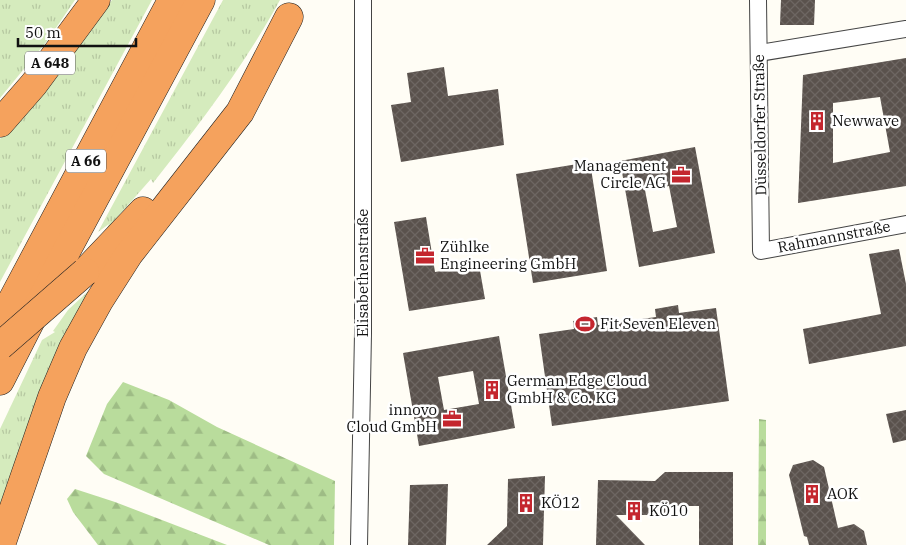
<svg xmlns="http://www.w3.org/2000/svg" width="906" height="545" font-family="'IBM Plex Serif',serif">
  <defs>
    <pattern id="grass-tufts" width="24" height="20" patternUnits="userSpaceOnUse" patternTransform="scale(1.25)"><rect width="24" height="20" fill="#d5ebbd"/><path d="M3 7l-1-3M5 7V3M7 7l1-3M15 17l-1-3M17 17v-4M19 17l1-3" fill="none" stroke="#b6c8a1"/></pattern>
    <pattern id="forest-firs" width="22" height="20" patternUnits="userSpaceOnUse" patternTransform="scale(1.25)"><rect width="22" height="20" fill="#b9dc9c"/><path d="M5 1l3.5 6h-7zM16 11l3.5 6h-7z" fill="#9ebc85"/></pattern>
    <pattern id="building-cross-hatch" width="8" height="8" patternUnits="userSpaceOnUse" patternTransform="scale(1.25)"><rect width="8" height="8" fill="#5a524d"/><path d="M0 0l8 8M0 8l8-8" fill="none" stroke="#6d6662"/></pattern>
  </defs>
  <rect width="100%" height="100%" fill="#fffdf5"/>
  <g fill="url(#grass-tufts)">
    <polygon points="0,0 75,0 47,41 0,98"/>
    <polygon points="112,0 152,0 0,282 0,139 28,109"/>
    <path d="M223,0h57c-36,66 -81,125 -127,183l-2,-4 -45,51 3,-6 -11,8z"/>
    <polygon points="97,283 0,520 0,429 42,340 55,332 53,331 68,310"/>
  </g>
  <g fill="url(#forest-firs)">
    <polygon points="123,382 169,400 217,427 335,481 334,545 269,545 104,474 86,456 107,404"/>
    <polygon points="759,419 766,420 766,545 758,545"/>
    <polygon points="75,489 115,502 227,545 98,545 73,512 67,499"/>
  </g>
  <g fill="url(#building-cross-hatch)" fill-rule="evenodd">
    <polygon points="781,0 815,0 814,25 780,25"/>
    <path d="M906,58v128l-108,17 5,-128zM880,97l10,55 -57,11v-60z"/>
    <polygon points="444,67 448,96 498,89 504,145 401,162 391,105 411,102 407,73"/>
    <path d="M695,147l20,106 -76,14 -19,-106zM669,186l8,41 -24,5 -8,-42z"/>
    <polygon points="590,162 607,271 533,283 516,174"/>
    <polygon points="426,217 435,272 479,265 485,299 409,311 394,222"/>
    <polygon points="899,249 906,284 906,346 809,364 803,329 881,314 869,254"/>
    <polygon points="678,305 679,313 716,308 729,401 552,426 539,334 574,329 573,321 597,317 598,325 656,317 655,309"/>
    <path d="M499,336l16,92 -96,18 -16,-93zM473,371l6,33 -35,6 -6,-33z"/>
    <polygon points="906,410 906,440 893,443 886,414"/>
    <polygon points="813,460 824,467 838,528 854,524 864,531 867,545 809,545 807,537 804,536 789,475 793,465"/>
    <polygon points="665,472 733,472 733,545 699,545 699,506 675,506 666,515 616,515 645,545 596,545 598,480 655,481"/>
    <polygon points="545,476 543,545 487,545 507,526 508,479"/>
    <polygon points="448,484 446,545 408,545 410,485"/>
  </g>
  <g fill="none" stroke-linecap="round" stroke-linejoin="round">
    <g stroke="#444" stroke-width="18">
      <g id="minor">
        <polyline points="758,0 761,251 906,224"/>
        <polyline points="759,53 906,29"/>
        <polyline points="359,545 363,333 363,0"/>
      </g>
    </g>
    <g stroke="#222" stroke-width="29">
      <g id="motorway">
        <polyline points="0,123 34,84 96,0"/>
        <polyline points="85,272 143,211"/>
        <polyline points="0,323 172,0"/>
        <polyline points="0,381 68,248 201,0"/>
        <polyline points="1,545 52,397 73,348 99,301 129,254 240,112 289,17"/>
      </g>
    </g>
    <use href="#minor" stroke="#fff" stroke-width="16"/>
    <use href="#motorway" stroke="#f5a25d" stroke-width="28"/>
    <g stroke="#222" stroke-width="29" stroke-linecap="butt">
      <polyline id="motorway-bridge" points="0,346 85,272"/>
    </g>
    <use href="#motorway-bridge" stroke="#f5a25d" stroke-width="28"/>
  </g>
  <defs>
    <g id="building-bare" transform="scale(1.5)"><path d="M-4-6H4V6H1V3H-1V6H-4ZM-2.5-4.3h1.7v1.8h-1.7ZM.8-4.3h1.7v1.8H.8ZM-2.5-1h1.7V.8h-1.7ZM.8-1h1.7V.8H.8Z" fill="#c4262e" stroke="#fff" stroke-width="2.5" paint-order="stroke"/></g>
    <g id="office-bare" transform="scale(1.5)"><path d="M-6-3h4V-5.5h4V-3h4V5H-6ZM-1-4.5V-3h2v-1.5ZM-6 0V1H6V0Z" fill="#c4262e" stroke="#fff" stroke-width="2.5" paint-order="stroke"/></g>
    <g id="stadium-bare" transform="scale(1.5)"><path d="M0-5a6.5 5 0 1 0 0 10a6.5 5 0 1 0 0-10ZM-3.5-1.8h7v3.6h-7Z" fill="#c4262e" stroke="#fff" stroke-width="2.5" paint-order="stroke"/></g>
  </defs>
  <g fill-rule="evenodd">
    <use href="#building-bare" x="817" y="121"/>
    <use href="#office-bare" x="681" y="175"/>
    <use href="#office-bare" x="425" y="256"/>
    <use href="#stadium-bare" x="585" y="324"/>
    <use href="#building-bare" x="492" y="390"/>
    <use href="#office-bare" x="452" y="419"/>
    <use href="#building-bare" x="812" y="494"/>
    <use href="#building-bare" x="526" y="503"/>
    <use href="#building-bare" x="634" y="511"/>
  </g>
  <g text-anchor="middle" stroke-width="5" stroke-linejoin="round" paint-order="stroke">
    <g fill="#fff" stroke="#585858" stroke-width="1">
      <rect x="25" y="51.5" width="50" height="23" rx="4"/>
      <rect x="66" y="149.5" width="40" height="23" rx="4"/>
    </g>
    <g font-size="14" font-weight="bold" fill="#111">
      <text x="50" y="68">A 648</text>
      <text x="86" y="166">A 66</text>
    </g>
    <g font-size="15" fill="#111" stroke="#fff" text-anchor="start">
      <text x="832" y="126">Newwave</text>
      <text x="666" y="171" text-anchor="end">Management<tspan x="666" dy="17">Circle AG</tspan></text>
      <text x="440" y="252">Zühlke<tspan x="440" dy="17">Engineering GmbH</tspan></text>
      <text x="600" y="329">Fit Seven Eleven</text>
      <text x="507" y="386">German Edge Cloud<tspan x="507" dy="17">GmbH &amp; Co. KG</tspan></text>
      <text x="437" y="415" text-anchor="end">innovo<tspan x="437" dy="17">Cloud GmbH</tspan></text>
      <text x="827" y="499">AOK</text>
      <text x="541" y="508">KÖ12</text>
      <text x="649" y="516">KÖ10</text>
    </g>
    <g font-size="15" fill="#111" stroke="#fff">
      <text transform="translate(760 125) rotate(-91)" y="5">Düsseldorfer Straße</text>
      <text transform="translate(834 237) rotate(-11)" y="5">Rahmannstraße</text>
      <text transform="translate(363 273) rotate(-90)" y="5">Elisabethenstraße</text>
    </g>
  </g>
  <path d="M18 38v8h118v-8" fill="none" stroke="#111111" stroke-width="2.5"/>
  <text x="25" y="38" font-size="15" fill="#111111" stroke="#ffffff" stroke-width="4" paint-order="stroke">50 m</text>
</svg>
